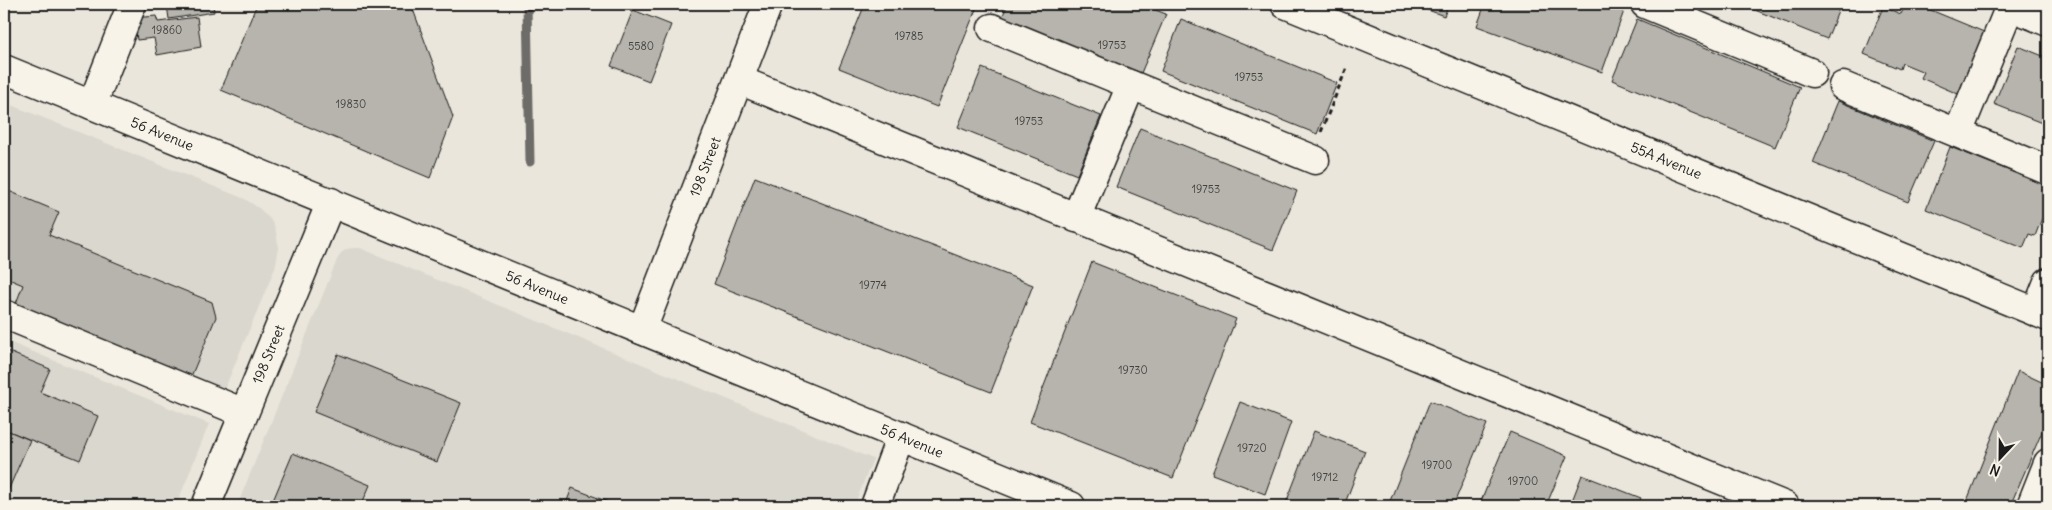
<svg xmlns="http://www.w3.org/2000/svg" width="2052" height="510" font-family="Delius,sans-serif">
  <rect width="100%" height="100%" fill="#eae6dc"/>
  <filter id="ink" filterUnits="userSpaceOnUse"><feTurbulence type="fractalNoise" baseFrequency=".02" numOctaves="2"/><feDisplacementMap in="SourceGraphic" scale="10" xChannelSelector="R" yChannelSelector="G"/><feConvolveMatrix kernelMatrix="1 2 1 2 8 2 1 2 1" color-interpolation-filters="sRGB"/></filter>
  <g filter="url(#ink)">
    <g fill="#dad7ce">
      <polygon points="4,102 245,199 260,209 270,219 275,228 279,248 275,268 222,395 4,305"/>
      <polygon points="353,248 360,248 873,459 854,506 237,506 337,260 341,253 347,249"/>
      <polygon points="4,340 209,424 176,506 4,506"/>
    </g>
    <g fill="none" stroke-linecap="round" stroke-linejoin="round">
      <polyline stroke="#6d6c68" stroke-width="9" points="527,4 530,162"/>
    </g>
    <g fill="#b6b4ac" stroke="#1c1c1c">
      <polygon points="149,4 213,4 214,12 169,19 167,5 149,7"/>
      <polygon points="257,4 411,4 453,117 430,178 221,90"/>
      <polygon points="865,4 978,4 937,107 839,68"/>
      <polygon points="1008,4 1140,4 1166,14 1141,73 1002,17"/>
      <polygon points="1412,4 1449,4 1444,16"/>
      <polygon points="1485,4 1605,4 1624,11 1602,72 1477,26"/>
      <polygon points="1740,4 1841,4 1827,39"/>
      <polygon points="1906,4 1916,4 1984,32 1958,94 1921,78 1924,72 1902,63 1900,69 1864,54 1883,7 1901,14"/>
      <polygon points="633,10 671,25 649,81 611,66"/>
      <polygon points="156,16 158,22 197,17 201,47 157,55 154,38 137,40 134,18"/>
      <polygon points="1181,19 1337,83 1317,134 1161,71"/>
      <polygon points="1637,19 1800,87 1775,147 1612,80"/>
      <polygon points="2018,46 2048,58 2048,131 2045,130 2047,125 1994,104"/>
      <polygon points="982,68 1101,116 1077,175 958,127"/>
      <polygon points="1838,101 1934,141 1908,202 1813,163"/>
      <polygon points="1140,128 1297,191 1273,250 1116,187"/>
      <polygon points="1950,147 2048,186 2048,203 2035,236 2029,234 2023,248 1926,209"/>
      <polygon points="755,177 1033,285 991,392 714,284"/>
      <polygon points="4,189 59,212 49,235 212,302 216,317 190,379 15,306 23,285 4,277"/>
      <polygon points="1092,262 1236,319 1173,478 1030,422"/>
      <polygon points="4,350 50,369 40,392 98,416 80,460 4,429"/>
      <polygon points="338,354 461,403 437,462 314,412"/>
      <polygon points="2018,371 2048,385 2048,418 2010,506 1965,506"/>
      <polygon points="1430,401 1487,424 1453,506 1388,506"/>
      <polygon points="1240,402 1291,422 1265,494 1212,474"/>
      <polygon points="4,429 30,440 4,500"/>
      <polygon points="1314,431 1365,451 1344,506 1294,506 1286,503"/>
      <polygon points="1510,432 1567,456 1546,506 1479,506"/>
      <polygon points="293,453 370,485 361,506 280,506 272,503"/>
      <polygon points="1582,475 1641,498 1638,506 1570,506"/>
      <polygon points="572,488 619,506 565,506"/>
    </g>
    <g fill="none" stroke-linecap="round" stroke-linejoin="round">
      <g stroke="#1c1c1c" stroke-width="31">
        <g id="minor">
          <path id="s1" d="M1285,4l763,313"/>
          <polyline points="1645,4 1812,73"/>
          <polyline points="2005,4 2048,22"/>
          <polyline points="992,28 1315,160"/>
          <polyline points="739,80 1785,506"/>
          <polyline points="1843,86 2047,170"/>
          <polyline points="92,105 132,4"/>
          <polyline points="1958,133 2010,6"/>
          <polyline points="1076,218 1131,85"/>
          <polyline points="2036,312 2048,282"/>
          <polyline points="4,314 244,413"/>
          <path id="s2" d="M642,330l126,-326"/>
          <path id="s3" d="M206,506l125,-304"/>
          <polyline points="875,506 901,436"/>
          <polyline points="2031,506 2048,463"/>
        </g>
      </g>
      <g stroke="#1c1c1c" stroke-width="31">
        <g id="major">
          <path id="s4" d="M4,69l1067,437"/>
        </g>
      </g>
      <polyline stroke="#1c1c1c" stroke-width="3" stroke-dasharray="5 4" stroke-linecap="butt" points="1321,132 1347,67"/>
      <use href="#minor" stroke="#f7f3e8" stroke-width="28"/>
      <use href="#major" stroke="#f7f3e8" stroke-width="28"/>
    </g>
  </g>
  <g text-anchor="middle" stroke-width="5" stroke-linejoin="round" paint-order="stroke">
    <g font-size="11" fill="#424240">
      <text x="167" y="34">19860</text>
      <text x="909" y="40">19785</text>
      <text x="1112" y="49">19753</text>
      <text x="641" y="50">5580</text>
      <text x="1249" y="81">19753</text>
      <text x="351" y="108">19830</text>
      <text x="1029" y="125">19753</text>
      <text x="1206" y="193">19753</text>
      <text x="873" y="289">19774</text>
      <text x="1133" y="374">19730</text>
      <text x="1252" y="452">19720</text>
      <text x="1437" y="469">19700</text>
      <text x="1325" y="481">19712</text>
      <text x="1523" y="485">19700</text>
    </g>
    <g font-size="14" fill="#1c1c1c" stroke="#f7f3e8">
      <text dy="5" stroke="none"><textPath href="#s4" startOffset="171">56 Avenue</textPath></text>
      <text dy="5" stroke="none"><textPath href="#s1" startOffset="412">55A Avenue</textPath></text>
      <text dy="5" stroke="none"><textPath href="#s2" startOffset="175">198 Street</textPath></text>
      <text dy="5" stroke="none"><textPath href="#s4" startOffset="576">56 Avenue</textPath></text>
      <text dy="5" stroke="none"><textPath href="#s3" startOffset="164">198 Street</textPath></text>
      <text dy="5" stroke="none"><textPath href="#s4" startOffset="981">56 Avenue</textPath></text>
    </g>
  </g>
  <rect width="2052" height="510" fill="none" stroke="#f7f3e8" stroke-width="20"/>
  <rect x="10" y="10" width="2032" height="490" fill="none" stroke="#1c1c1c" stroke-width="2" filter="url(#ink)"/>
  <g transform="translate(2000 458) rotate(202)" stroke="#f7f3e8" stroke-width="4" paint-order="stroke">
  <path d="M0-4L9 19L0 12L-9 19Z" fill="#1c1c1c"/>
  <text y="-8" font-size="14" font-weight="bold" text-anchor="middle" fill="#1c1c1c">N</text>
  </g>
</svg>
